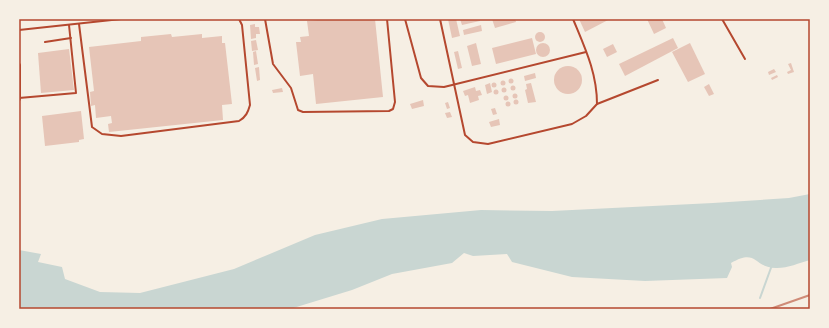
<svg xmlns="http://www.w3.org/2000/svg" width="829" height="328" font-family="'Exo 2',sans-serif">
  <rect width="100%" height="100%" fill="#f6efe4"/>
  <path fill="#c9d6d2" d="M810,194v66c-11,3 -22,8 -33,8 -23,1 -19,-21 -46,-5l1,4 -5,11 -82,3 -73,-4 -60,-15 -5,-8 -34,2 -9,-3 -12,10 -60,11 -40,16 -62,19h-271v-59l22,4 -3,8 24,5 3,12 35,13 40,1 94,-24 81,-34 67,-16 99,-9 71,1 161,-8 76,-5z"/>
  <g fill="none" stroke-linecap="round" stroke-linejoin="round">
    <polyline stroke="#c9d6d2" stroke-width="2" points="760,298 772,265"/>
  </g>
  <g fill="#e6c5b7">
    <polygon points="328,19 375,19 383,97 316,104 313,74 300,76 296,42 301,42 300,37 309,36 307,21"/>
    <polygon points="448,19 456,19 460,36 452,38"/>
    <polygon points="460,19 480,19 480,21 462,25"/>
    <polygon points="492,19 515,19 516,22 495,28"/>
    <polygon points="579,19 610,19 585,32"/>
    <polygon points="647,19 662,19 666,28 654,34"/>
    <polygon points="255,24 255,27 259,27 260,34 256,34 256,38 251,39 250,25"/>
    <polygon points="481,25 482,31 464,35 463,30"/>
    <circle cx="540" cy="37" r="5"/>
    <polygon points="171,34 172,37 202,34 202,38 222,36 222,43 225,43 232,104 222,105 223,120 109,132 108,124 112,123 111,116 96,118 95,105 91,106 90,92 94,91 89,47 141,41 141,37"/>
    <polygon points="532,38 536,54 496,64 492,48"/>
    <polygon points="673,38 678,48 625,76 619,64"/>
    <polygon points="256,40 258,50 252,51 251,41"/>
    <polygon points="476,43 481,64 472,66 467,46"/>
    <polygon points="690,43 705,74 688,82 672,52"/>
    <circle cx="543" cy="50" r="7"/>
    <polygon points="613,44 617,52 607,57 603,49"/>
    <polygon points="69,49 74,90 41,93 38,53"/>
    <polygon points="256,51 258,64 254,65 253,52"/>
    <polygon points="458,51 462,68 458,69 454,52"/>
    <polygon points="791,63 794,72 788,74 787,72 791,70 788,64"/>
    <circle cx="568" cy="80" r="14"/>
    <polygon points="259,67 260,80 257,81 255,68"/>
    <polygon points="774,69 776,72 769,75 768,72"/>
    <polygon points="535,73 536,78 525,81 524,76"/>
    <polygon points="777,75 778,77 772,80 771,78"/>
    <circle cx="511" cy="81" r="2.5"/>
    <circle cx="503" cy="83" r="2.5"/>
    <circle cx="494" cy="85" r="2.5"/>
    <polygon points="490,83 492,92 487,94 485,85"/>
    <polygon points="531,83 536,102 528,103 525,90 527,89 526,84"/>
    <polygon points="709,84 714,94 709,96 704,87"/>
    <circle cx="513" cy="88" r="2.5"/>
    <polygon points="475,87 476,91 480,90 482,95 478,96 479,100 470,103 468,95 465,96 463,91"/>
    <circle cx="504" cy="90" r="2.5"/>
    <polygon points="282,88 283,92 273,93 272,90"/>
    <circle cx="496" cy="92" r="2.5"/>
    <circle cx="515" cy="96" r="2.5"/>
    <circle cx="506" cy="98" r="2.5"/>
    <circle cx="516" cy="102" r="2.5"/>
    <polygon points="423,100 424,106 412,109 410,104"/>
    <circle cx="508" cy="104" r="2.5"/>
    <polygon points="448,102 450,108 447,109 445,103"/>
    <polygon points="495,108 497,114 493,115 491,109"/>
    <polygon points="81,111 84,139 79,140 79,142 45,146 42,116"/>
    <polygon points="450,112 452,117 447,118 445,113"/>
    <polygon points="499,119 500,125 491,127 489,122"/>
  </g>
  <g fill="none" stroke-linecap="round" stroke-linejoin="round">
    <g stroke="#b5482f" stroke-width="2">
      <polyline points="265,19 273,64 291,88 298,110 303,112 389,111 393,109 395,102 387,19"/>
      <polyline points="405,19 421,78 428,86 444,87 586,52"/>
      <polyline points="440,19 465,135 473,142 488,144 572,124 586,116 597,104 658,80"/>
      <path d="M573,19c12,29 24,54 24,85"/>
      <polyline points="722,19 745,59"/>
      <path d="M79,24l13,103 10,7 19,2 118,-15c7,-4 9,-9 11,-16l-8,-80 -3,-6"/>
      <polyline points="19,30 121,19"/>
      <polyline points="45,42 71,38"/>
      <polyline points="19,98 76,93 69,25"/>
    </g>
    <polyline stroke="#b5482f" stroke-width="4" points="19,65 19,99"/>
    <polyline stroke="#cf8b77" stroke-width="2" points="770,309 810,295"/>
  </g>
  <rect width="829" height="328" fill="none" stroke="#f6efe4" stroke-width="40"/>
  <rect x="20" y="20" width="789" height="288" fill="none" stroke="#b5482f" stroke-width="1.5"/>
</svg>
